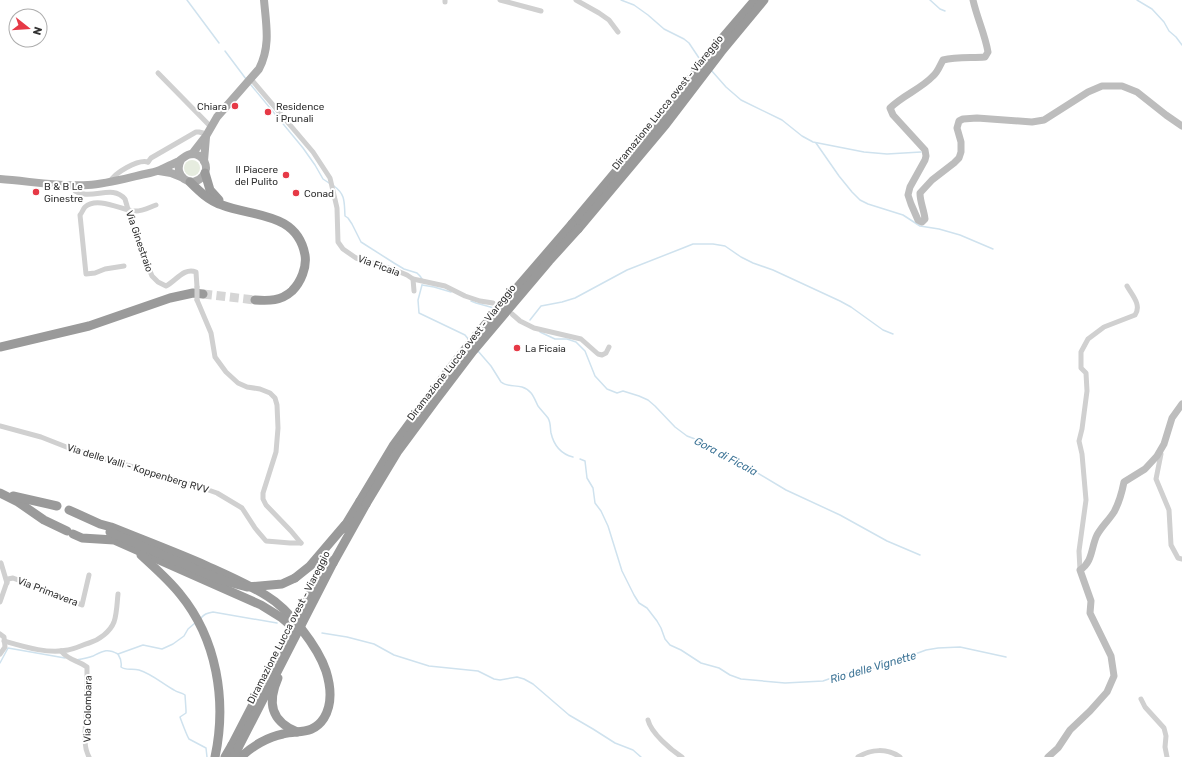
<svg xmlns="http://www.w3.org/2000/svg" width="1182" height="757" font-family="Rubik,sans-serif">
  <rect width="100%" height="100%" fill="#fff"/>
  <circle fill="#e6ecdf" cx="192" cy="168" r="8"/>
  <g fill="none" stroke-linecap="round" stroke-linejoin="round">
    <g stroke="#cfe2ee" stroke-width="1.5">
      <polyline points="187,0 219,43"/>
      <polyline points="621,0 634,5 648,15 664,29 684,39 689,43 701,61"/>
      <polyline points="930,0 940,9 945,11"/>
      <polyline points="1137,0 1152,9 1164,22 1169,31 1176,37 1182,45"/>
      <polyline points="225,51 246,79"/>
      <polyline points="711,70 726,87 741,100 782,120 802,136 813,142 864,152 887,154 921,152"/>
      <polyline points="251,85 303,148 315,165 323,179 329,183"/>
      <polyline points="816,143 839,176 852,192 860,200 868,204 903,215 920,226 939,229 960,235 993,249"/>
      <path d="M334,186c12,9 10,16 11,30l3,2 4,6 9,18 33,21 10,6 13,4 3,3 2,3"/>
      <polyline points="422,285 434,287 451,292"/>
      <polyline points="422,285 418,300 419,313 465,335 469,340"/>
      <polyline points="471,301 476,303 494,308"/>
      <polyline points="530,320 541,306 562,302 575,298 627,270 683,248 693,244 713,244 725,246 741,257 753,263 773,270 840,301 851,307 883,330 893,334"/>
      <polyline points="540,332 555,339 567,339 576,342 585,351 595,376 607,389 617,393 623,391 639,396 648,400 655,406 675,427 687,436 695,439 714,452 723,457 741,463 786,490 840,515 887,541 920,555"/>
      <path d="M478,351l13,15 10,16c6,5 14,3 21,5 10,3 12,11 16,19 3,4 7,8 10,12 3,5 2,10 3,15 3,13 10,21 22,24"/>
      <polyline points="580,459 585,461 587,478 593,488 595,503 601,511 608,526 622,571 634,595 639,603 647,608 657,621 661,628 665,639 670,645 681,650 701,663 719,668 730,675 741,679 785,683 823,681 843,674 880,667 926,650 938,648 960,647 1006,657"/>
      <path d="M200,619c4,-5 7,-6 13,-7l64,11"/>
      <polyline points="322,633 347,637 374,644 394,655 429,666 478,671 494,679 500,680 517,677 524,679 533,684 569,715 593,729 615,743 633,750 641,757"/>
      <path d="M118,654c3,5 4,8 3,13 5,4 11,1 18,3 13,4 24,14 35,20 4,3 7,2 11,5l1,15v3l-6,4c1,3 7,19 9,22l17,9 1,9"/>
      <path d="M76,660c6,-1 12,-2 17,-4 10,-5 14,-8 25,-2l25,-9 19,4 11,-5 11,-8 4,-7 7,-6"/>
      <polyline points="0,663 8,648 65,658"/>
    </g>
    <polyline stroke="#d6d6d6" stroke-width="9" stroke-dasharray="9 4.5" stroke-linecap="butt" points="203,294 255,300"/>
    <g stroke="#d0d0d0" stroke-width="5">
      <polyline points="500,0 541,11"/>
      <polyline points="576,0 599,13 609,20 618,32"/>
      <polyline points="445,2 445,0"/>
      <polyline points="158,73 211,127"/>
      <polyline points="251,79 313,152 330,178 337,208 338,242 343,249 356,258 395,270 407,275 413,279 445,286 465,296 480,301 493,303"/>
      <polyline points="148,162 151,158 196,132 199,132 207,134"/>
      <path d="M110,182c4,-9 28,-23 38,-20"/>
      <path d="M72,185l3,6c2,1 6,3 9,3 15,2 30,-8 41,5l11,38 16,39 6,6 8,4c10,-5 18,-19 30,-14l1,15"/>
      <path d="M124,266l-19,3 -10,4 -9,1 -6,-59c2,-2 3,-6 5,-8 12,-11 37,3 49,4 7,1 16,-4 22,-6"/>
      <polyline points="413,279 414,291"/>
      <polyline points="197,300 211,333 215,357 226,372 238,383 247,387 260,389 270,393 275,398 277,405 278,428 276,452 263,493 263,499 266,505 291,531 301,543"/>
      <polyline points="512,314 520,321 534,328 581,339 598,354 602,355 606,353 609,347"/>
      <polyline points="0,426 41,437 69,448 197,486 217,493 242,508 255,528 266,541 290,543 301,543"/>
      <polyline points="1161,454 1156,479 1169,510 1171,545 1178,558 1182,559"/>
      <polyline points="0,564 1,563 7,583"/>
      <path d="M1080,570l-1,-19 7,-51 -4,-46 -3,-13 3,-12 5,-38 -1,-18 -5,-5v-16l7,-13 16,-12 31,-12c7,-10 -3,-20 -8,-29"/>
      <polyline points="0,602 8,579 13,578 82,605 89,575"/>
      <polyline points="0,634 4,637 5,647 0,654"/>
      <path d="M4,641c21,6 43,13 64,9 7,-1 14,-5 21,-7 10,-3 21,-11 25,-21 3,-9 3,-19 4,-28"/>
      <path d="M61,651c8,10 17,9 26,16 0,16 0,32 -1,47 0,14 -4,30 3,43"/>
      <polyline points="1141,699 1145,707 1164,728 1166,736 1165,747 1167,757"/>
      <path d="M648,720c3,13 23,30 34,37"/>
      <path d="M858,757c13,-8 29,-9 42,0"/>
    </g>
    <g stroke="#bdbdbd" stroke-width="7">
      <path d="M973,0c4,18 12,34 15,52l-3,5c-14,1 -29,0 -42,3 -3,5 -5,12 -10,16 -12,13 -30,19 -43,32l3,7 32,35 1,6 -1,4 -15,27 -2,8 3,9 7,16 4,2 3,-3c-1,-9 -5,-17 -5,-26l12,-13 22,-17 5,-5 2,-6v-10l-4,-14 2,-7 4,-2 14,-1 55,4 12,-2 44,-28 14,-6h20l15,6 29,23 16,11"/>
      <path d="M1048,757l10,-9 12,-18 20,-19 17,-19 7,-16 -3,-20 -21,-43 1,-12 -11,-31c13,-8 11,-23 17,-35 5,-9 12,-15 17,-23 5,-9 8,-20 10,-30l21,-13 12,-13 7,-12 8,-26 10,-14"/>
    </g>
    <g stroke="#ababab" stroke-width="8">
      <path d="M192,154l14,-18 11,-19 42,-48c12,-23 7,-45 5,-69"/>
      <polyline points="204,161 206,137"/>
      <polyline points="159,171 171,173 181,177"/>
      <path d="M0,179c29,2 59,8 88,6 19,-1 39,-7 57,-11 5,-1 10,-2 15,-4 6,-3 13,-6 19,-9 5,-3 7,-7 13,-7 12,0 18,14 11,22 -11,14 -31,0 -22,-16"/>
    </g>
    <g stroke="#9a9a9a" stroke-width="9">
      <polyline points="205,173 210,190 219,200"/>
      <path d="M190,182c9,9 19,19 32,23 31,12 75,7 83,50 2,12 -4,27 -13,36 -11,10 -23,10 -37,9"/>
      <polyline points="572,224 660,119 714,48 755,0"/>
      <polyline points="578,229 666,124 721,52 764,0"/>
      <polyline points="0,347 89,326 170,298 193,293 203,294"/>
      <polyline points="0,493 18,502 44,520 67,531"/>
      <polyline points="13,496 57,506"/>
      <path d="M69,510l31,14 11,3c32,13 64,25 96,39 20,9 41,18 60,30 22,13 51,51 59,75 5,16 7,32 -2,47 -11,17 -25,12 -41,16 -15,3 -31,12 -42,23"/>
      <polyline points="343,529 360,501"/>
      <polyline points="73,534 82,538 114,540 261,605 282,618 295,629"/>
      <path d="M141,555c14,13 28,25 39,39 37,45 47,107 35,163"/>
      <polyline points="333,563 366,504"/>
      <polyline points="295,578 310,566 345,525"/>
      <path d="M278,678c-11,25 -7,43 19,54"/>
      <polyline points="225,757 232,745"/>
      <polyline points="234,757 238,748"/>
    </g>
    <polyline stroke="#d0d0d0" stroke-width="5" points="197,287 197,300"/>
    <g stroke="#9a9a9a" stroke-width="9">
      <polyline points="360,501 393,446 448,371 478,333 572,224"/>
      <polyline points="366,504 398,451 435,401 473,351 549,261 578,229"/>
      <polyline points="110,532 204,573 225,581 247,587 282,584 295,578"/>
      <polyline points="232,745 328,559"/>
      <polyline points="238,748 333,563"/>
    </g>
  </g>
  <g fill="#e63946" stroke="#fff" stroke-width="1.5">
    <circle cx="235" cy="106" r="4"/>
    <circle cx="268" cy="112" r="4"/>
    <circle cx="286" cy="175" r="4"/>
    <circle cx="36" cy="192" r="4"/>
    <circle cx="296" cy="193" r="4"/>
    <circle cx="517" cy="348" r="4"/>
  </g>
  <g text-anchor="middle" stroke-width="4" stroke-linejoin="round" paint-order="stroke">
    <g font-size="10" fill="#333" stroke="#fff">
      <text transform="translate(667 102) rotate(-51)" y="4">Diramazione Lucca ovest - Viareggio</text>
      <text transform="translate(140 241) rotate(71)" y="4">Via Ginestraio</text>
      <text transform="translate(379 265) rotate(20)" y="4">Via Ficaia</text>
      <text transform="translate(461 352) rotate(-52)" y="4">Diramazione Lucca ovest - Viareggio</text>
      <text transform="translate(138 468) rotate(17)" y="4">Via delle Valli - Koppenberg RVV</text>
      <text transform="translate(48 591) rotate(21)" y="4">Via Primavera</text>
      <text transform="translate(288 627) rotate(-63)" y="4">Diramazione Lucca ovest - Viareggio</text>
      <text transform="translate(87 709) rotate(-89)" y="4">Via Colombara</text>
    </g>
    <g font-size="10" fill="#333" stroke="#fff" text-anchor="start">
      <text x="227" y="110" text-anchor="end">Chiara</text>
      <text x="276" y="110">Residence<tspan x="276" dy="12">i Prunali</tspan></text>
      <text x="278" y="173" text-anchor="end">Il Piacere<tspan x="278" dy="12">del Pulito</tspan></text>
      <text x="44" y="190">B &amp; B Le<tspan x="44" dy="12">Ginestre</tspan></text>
      <text x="304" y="197">Conad</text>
      <text x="525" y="352">La Ficaia</text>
    </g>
    <g font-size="11" font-style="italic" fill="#3f7597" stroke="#fff">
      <text transform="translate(726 456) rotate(28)" y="4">Gora di Ficaia</text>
      <text transform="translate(873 667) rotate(-16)" y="4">Rio delle Vignette</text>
    </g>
  </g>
  <g transform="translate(28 28) rotate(107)"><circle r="19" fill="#ffffff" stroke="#adadad"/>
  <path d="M0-3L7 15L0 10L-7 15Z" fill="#e63946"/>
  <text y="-6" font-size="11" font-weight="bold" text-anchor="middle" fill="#333333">N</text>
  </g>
</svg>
